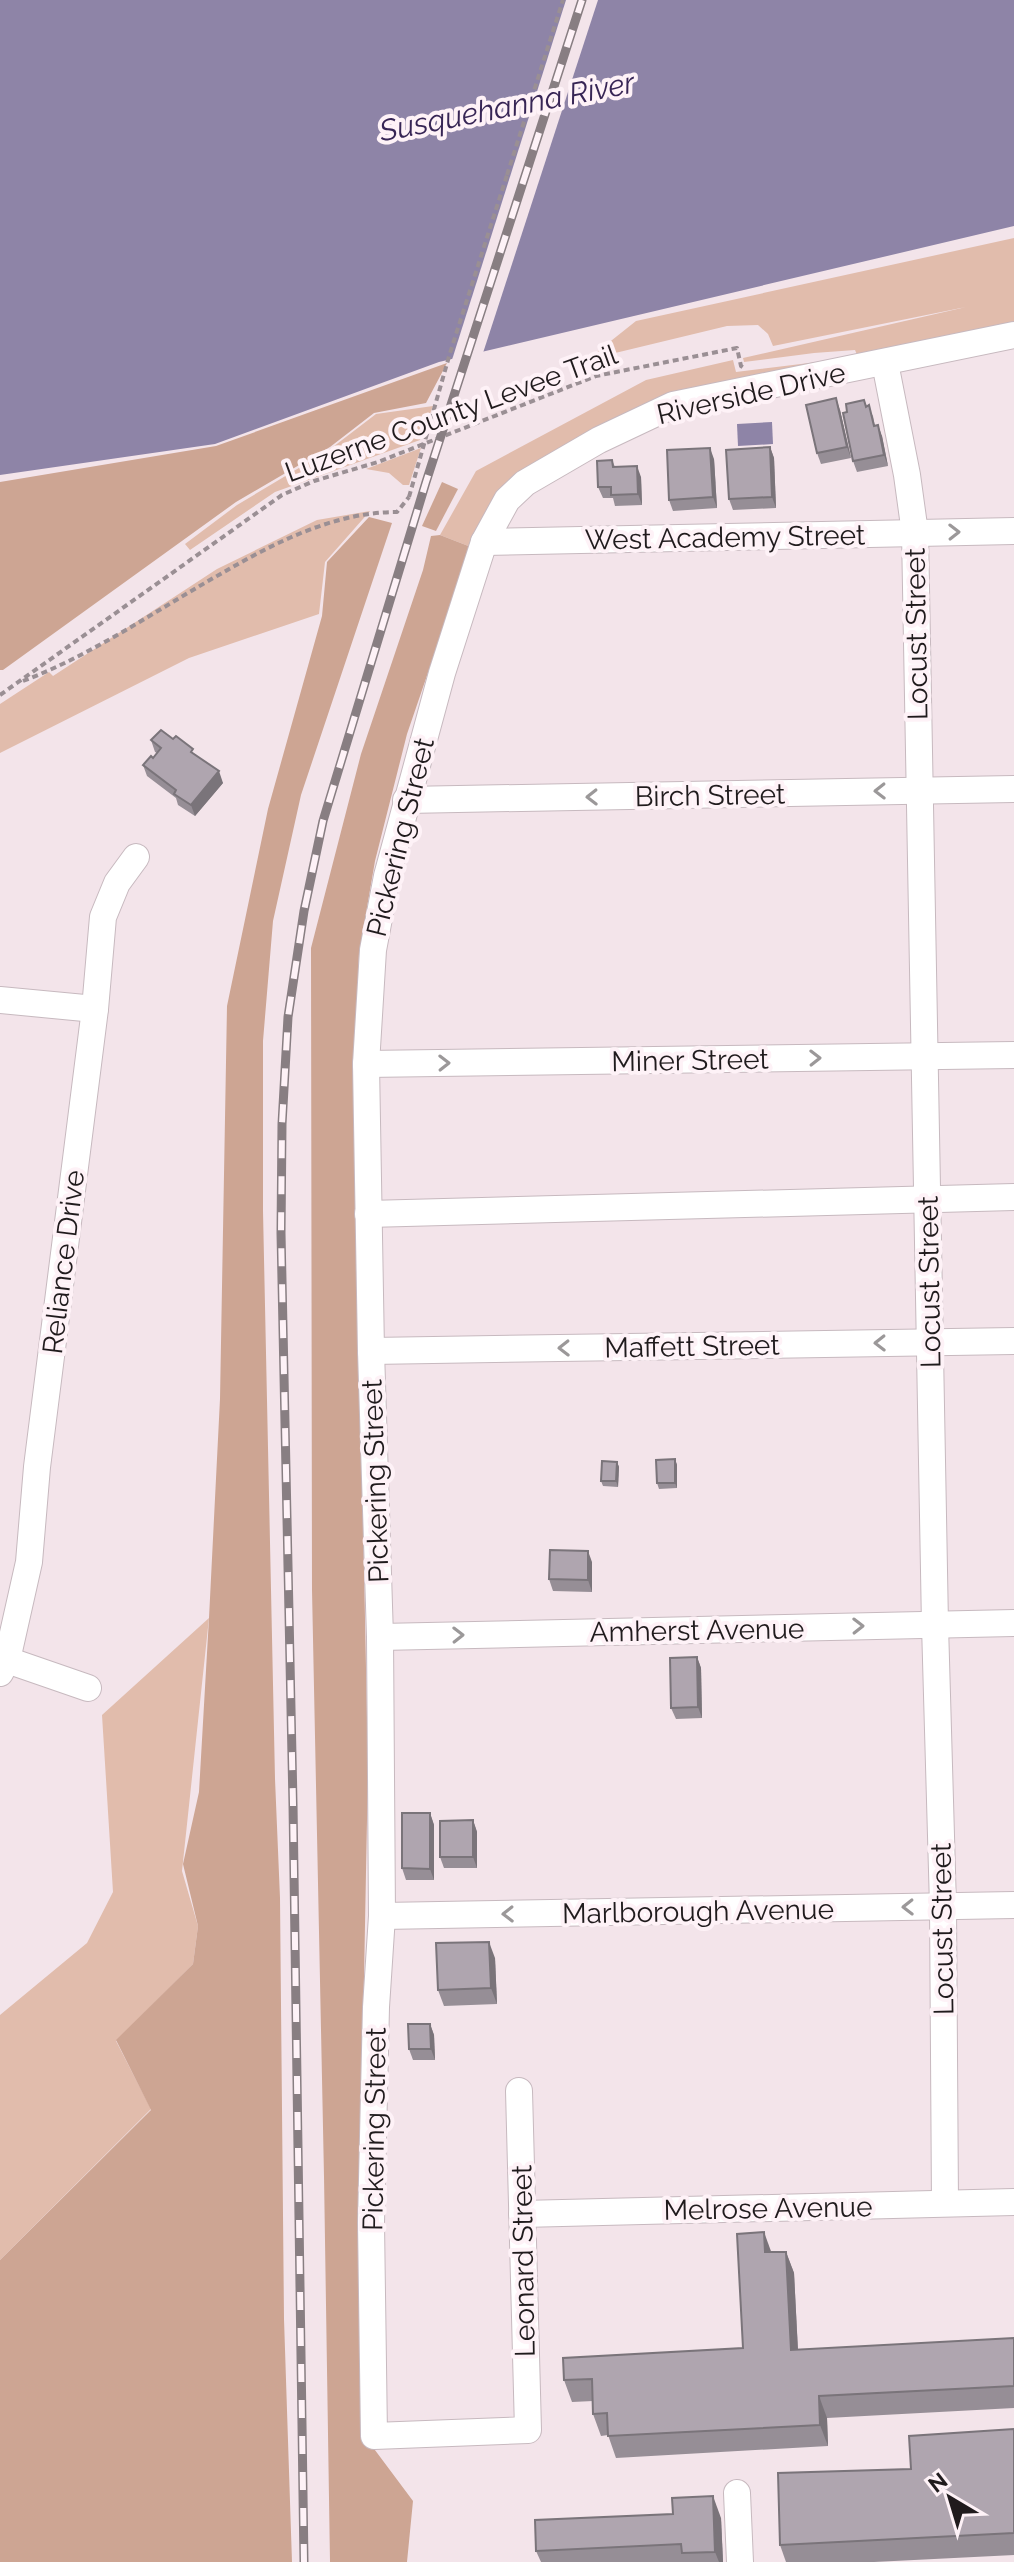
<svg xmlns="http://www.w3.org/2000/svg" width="1014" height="2562" font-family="Raleway,sans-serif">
  <rect width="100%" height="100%" fill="#f3e4ea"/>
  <g fill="#e1bcac">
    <polygon points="1014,238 1014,325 858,357 855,350 814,353 744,362 743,358 966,307 773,346 768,334 758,325 727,326 611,354 592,356 636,321"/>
    <polygon points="850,358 587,434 471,547 440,535 476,471 646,380 733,360 736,372"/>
    <polygon points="433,406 420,440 275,492 190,550 185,544 237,505 329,450 376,414"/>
    <polygon points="421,448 409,485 403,485 389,473 366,469"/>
    <polygon points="370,511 325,562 319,614 189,658 0,753 0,704 49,672 53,676 217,569 317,520"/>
    <polygon points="209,1618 182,1871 198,1926 193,1964 116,2041 151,2109 0,2260 0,2015 87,1943 113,1892 102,1715"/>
  </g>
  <g fill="#cda593">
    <polygon points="447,363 426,403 374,413 330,447 236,502 3,670 0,670 0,482 216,446"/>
    <polygon points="442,482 458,489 436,531 422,526"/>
    <polygon points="369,517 392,523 301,795 273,921 263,1041 263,1211 275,1779 280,1898 284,2319 292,2562 0,2562 0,2260 151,2110 116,2040 193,1964 198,1926 183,1864 199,1792 209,1618 220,1399 227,1006 268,809 322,616 327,562"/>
    <polygon points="440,535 471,547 407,734 375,861 359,954 354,1072 368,1767 359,2241 363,2434 413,2501 407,2562 330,2562 324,2176 312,1590 311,948 361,754 423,570 431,536"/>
  </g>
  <g fill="#8e84a7">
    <polygon points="0,0 1014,0 1014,226 439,362 215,444 0,475"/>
    <polygon points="772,422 773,444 738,446 737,424"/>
  </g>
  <polygon fill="#f3e4ea" points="566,0 598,0 482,356 451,363"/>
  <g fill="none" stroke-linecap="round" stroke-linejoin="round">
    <g stroke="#c7b9bf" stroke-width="28">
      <g id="minor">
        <polyline points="885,363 907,475 915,533 935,1625 943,1906 945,2203"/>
        <polyline points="484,542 1014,531"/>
        <polyline points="406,800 1014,789"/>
        <polyline points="0,1000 95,1009"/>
        <polyline points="366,1064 1014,1055"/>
        <polyline points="368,1214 1014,1197"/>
        <polyline points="371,1351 1014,1341"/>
        <polyline points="380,1637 1014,1623"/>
        <polyline points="7,1660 88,1688"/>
        <polyline points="0,1673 7,1660 29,1562 37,1467 95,1009 103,917 117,883 136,857"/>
        <polyline points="382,1916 1014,1905"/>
        <polyline points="519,2091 528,2430 374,2436 371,2223 376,2007 382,1916 380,1637 371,1351 366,1064 373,950 387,876 442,673 484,542 507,500 525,483 599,440 673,405 1014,335"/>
        <polyline points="522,2214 1014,2202"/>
        <polyline points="737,2493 740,2562"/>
      </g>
    </g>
    <g stroke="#9a8f94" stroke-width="4" stroke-dasharray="6 4" stroke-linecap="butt">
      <polyline points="507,175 563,0"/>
      <path d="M23,681c71,-27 135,-72 201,-109 52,-30 111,-60 173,-60l12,-15"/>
      <polyline points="0,695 282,495 314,481 378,462 596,376 737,348 741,366 744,368"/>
    </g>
    <use href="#minor" stroke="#fff" stroke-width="26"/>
    <g stroke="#887e82" stroke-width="9">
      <polyline id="rail" points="304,2562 293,1804 281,1233 282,1124 288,1017 304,911 323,821 426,482 582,0"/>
    </g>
    <use href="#rail" stroke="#fef2f7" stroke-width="6" stroke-dasharray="18" stroke-linecap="butt"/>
    <polyline stroke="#9a8f94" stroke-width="4" stroke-dasharray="6 4" stroke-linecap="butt" points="409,497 450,353 507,175"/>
  </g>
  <g fill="#968e96">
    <polygon points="864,400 867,406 873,416 875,426 882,436 888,466 857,472 853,461 847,412"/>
    <polygon points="840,410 851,458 821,464 817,453"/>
    <polygon points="770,447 774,458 776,508 733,510 729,499"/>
    <polygon points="714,459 717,508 673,511 669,500"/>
    <polygon points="612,460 615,467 641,477 642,505 615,506 613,498 603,498 598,487"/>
    <polygon points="151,740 195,754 223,783 195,816 178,805 176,798 147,776 143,765 153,758 157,753 155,752"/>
    <polygon points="675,1459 677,1465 677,1488 659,1489 657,1483"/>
    <polygon points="617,1462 619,1467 618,1487 603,1486 601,1481"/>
    <polygon points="592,1562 592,1592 553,1591 549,1579"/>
    <polygon points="697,1657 701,1668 702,1718 676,1719 671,1708"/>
    <polygon points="430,1813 434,1825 434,1880 406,1880 402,1868"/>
    <polygon points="473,1820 477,1832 477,1868 444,1868 440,1857"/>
    <polygon points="495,1958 497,2004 444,2006 438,1990"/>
    <polygon points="430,2024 434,2035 435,2060 413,2060 409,2049"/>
    <polygon points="771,2252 786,2252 794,2273 798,2350 1014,2338 1014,2408 827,2418 828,2446 616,2458 608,2435 601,2436 593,2414 593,2401 572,2402 564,2380 743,2348"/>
    <polygon points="1014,2429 1014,2555 874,2562 786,2562 780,2545 911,2469"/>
    <polygon points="721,2518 723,2562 541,2562 536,2551"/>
  </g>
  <g fill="#7a747a">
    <polygon points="836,398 840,410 851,458 847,447"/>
    <polygon points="878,425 882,436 888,466 884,455"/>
    <polygon points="770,447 774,458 776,508 772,497"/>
    <polygon points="710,448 714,459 717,508 713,497"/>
    <polygon points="637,466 641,477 642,505 638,494"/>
    <polygon points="219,771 223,783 195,816 191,805"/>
    <polygon points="675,1459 677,1465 677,1488 675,1483"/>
    <polygon points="617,1462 619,1467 618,1487 616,1481"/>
    <polygon points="588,1551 592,1562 592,1592 588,1580"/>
    <polygon points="697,1657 701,1668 702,1718 698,1707"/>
    <polygon points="430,1813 434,1825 434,1880 430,1869"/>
    <polygon points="473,1820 477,1832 477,1868 473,1857"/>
    <polygon points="489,1942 495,1958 497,2004 491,1988"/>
    <polygon points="430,2024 434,2035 435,2060 431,2049"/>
    <polygon points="764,2232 772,2254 765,2252"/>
    <polygon points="786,2252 794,2273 799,2372 791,2350"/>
    <polygon points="819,2396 827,2418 828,2446 820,2425"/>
    <polygon points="713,2496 721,2518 723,2562 719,2562 715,2552"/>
  </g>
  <g fill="#afa5af" stroke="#7a747a" stroke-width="2">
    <polygon points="836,398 847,447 817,453 806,405"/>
    <polygon points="864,400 866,407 869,405 874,426 878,425 884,455 853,461 843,413 847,412 846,404"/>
    <polygon points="770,447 772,497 729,499 726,450"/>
    <polygon points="710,448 713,497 669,500 667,450"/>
    <polygon points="612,460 613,467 637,466 638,494 611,495 611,487 598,487 597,461"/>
    <polygon points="161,730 173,739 176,736 193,749 191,752 219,771 191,805 174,794 176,790 143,765 151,756 153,758 161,748 151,740"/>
    <polygon points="675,1459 675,1483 657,1483 656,1460"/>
    <polygon points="602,1461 617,1462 616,1481 601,1481"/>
    <polygon points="550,1550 588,1551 588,1580 549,1579"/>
    <polygon points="697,1657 698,1707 671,1708 670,1658"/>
    <polygon points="402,1813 430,1813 430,1869 402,1868"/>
    <polygon points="473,1820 473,1857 440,1857 440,1821"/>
    <polygon points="489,1942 491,1988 438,1990 436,1943"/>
    <polygon points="408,2024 430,2024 431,2049 409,2049"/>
    <polygon points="764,2232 765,2252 786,2252 791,2350 1014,2338 1014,2386 819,2396 820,2425 608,2436 607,2413 593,2414 592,2379 564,2380 563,2358 743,2348 737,2234"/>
    <polygon points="1014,2429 1014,2533 780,2545 778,2473 911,2469 909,2436"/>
    <polygon points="713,2496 715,2552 682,2553 681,2544 536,2551 535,2520 673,2514 672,2498"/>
  </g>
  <defs><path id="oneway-chevron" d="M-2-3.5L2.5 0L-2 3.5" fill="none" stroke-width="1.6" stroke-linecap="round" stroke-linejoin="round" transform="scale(2)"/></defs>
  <g stroke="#9b9899">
    <use href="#oneway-chevron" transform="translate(954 532) rotate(-1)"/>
    <use href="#oneway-chevron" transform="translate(880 791) rotate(179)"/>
    <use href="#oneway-chevron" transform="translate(592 797) rotate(179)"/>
    <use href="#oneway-chevron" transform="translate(815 1058) rotate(-1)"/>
    <use href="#oneway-chevron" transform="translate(444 1063) rotate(-1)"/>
    <use href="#oneway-chevron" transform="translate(880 1343) rotate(179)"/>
    <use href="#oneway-chevron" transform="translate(564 1348) rotate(179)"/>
    <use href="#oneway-chevron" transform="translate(858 1626) rotate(-1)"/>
    <use href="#oneway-chevron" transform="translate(458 1635) rotate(-1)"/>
    <use href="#oneway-chevron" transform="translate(908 1907) rotate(179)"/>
    <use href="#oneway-chevron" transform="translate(508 1914) rotate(179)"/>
  </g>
  <g text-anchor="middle" stroke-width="8" stroke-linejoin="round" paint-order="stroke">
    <g font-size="28" fill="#201b1d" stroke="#fef2f7">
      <text transform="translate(751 393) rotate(-13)" y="10">Riverside Drive</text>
      <text transform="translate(451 413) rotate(-20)" y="10">Luzerne County Levee Trail</text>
      <text transform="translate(725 537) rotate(-1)" y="10">West Academy Street</text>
      <text transform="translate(916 634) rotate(-91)" y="10">Locust Street</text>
      <text transform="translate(710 795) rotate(-1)" y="10">Birch Street</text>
      <text transform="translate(400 837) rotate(-76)" y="10">Pickering Street</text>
      <text transform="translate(690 1060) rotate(-1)" y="10">Miner Street</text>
      <text transform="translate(63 1262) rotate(-83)" y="10">Reliance Drive</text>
      <text transform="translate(929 1282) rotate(-91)" y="10">Locust Street</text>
      <text transform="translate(692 1346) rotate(-1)" y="10">Maffett Street</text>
      <text transform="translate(375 1481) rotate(-92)" y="10">Pickering Street</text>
      <text transform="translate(697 1630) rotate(-1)" y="10">Amherst Avenue</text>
      <text transform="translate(698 1911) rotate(-1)" y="10">Marlborough Avenue</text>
      <text transform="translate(942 1929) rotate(-91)" y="10">Locust Street</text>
      <text transform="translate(374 2129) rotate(-89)" y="10">Pickering Street</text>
      <text transform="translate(768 2208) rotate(-1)" y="10">Melrose Avenue</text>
      <text transform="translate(523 2261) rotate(-91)" y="10">Leonard Street</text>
    </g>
    <g font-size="30" font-style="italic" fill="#372555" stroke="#fef2f7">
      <text transform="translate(507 107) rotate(-11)" y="10">Susquehanna River</text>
    </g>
  </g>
  <g transform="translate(950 2498) rotate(322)" stroke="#fef2f7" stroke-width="6" paint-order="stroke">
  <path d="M0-6L14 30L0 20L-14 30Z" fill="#201b1d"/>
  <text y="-12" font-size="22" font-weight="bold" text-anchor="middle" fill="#201b1d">N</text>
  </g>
</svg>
